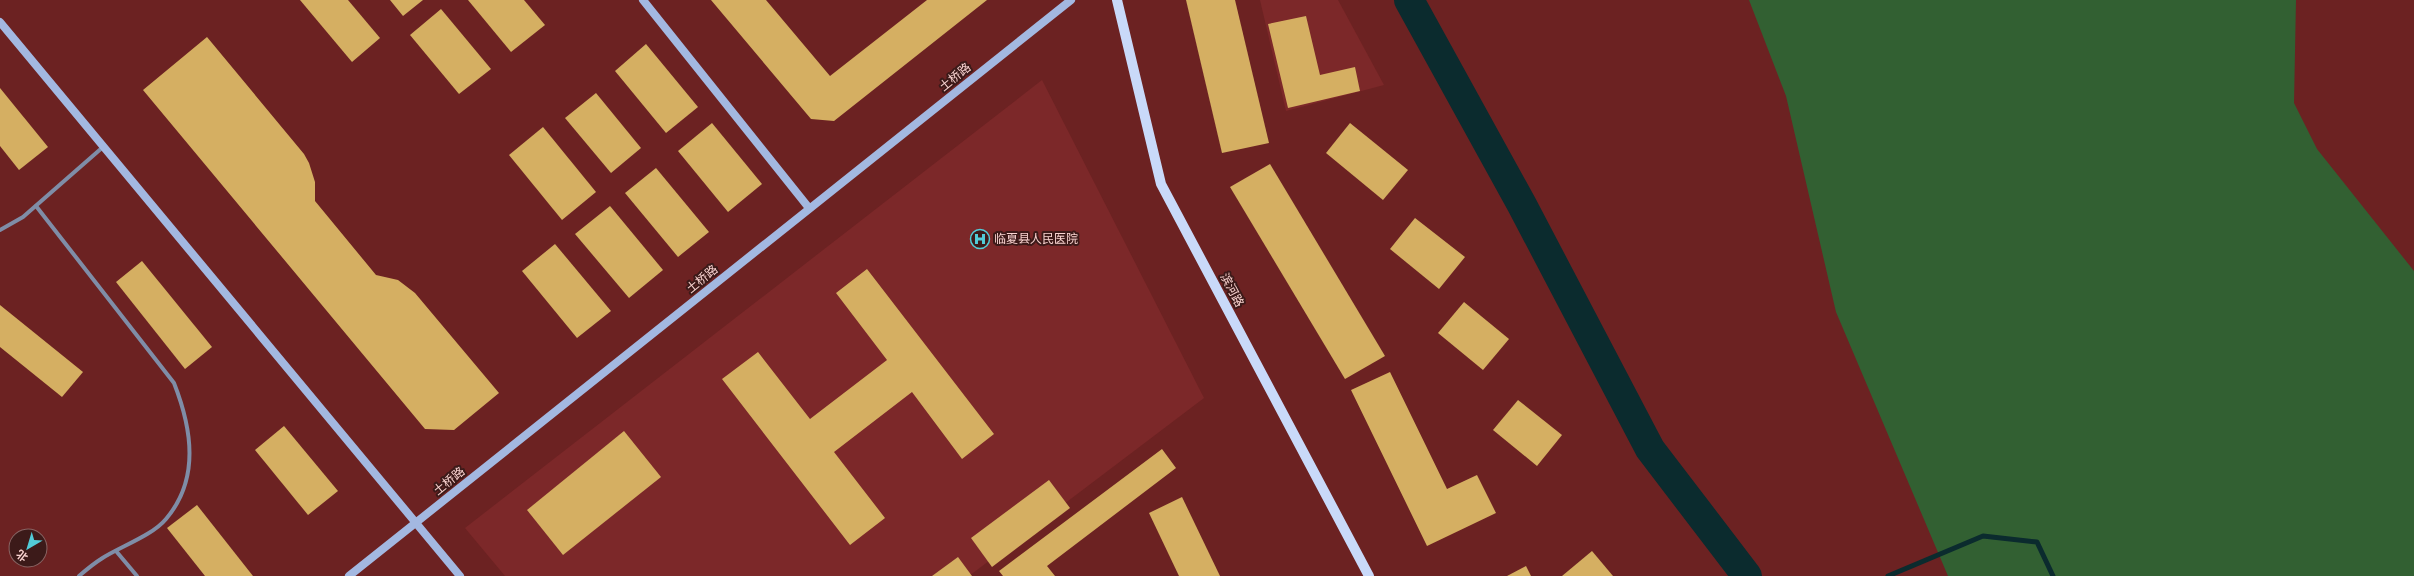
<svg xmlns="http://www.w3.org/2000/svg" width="2414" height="576" font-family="Quicksand,'Noto Sans SC',sans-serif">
  <rect width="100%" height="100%" fill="#6c2222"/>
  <g fill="#7c2829">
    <polygon points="1260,0 1338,0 1384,85 1286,111"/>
    <polygon points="1042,80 1204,398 969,576 505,576 465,528"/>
  </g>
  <polygon fill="#326032" points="1749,0 2296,0 2294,103 2317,149 2414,271 2414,576 1948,576 1836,312 1786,96"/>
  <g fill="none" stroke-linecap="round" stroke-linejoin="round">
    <polyline stroke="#0b2b2e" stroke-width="5" points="1888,576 1983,536 2037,542 2053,576"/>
    <polyline stroke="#0b2b2e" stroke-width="30" points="1409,0 1522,205 1650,449 1747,576"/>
  </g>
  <g fill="#d5af62">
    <polygon points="300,0 348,0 380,38 352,62"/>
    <polygon points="390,0 423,0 403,16"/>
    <polygon points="468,0 524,0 545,25 511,52"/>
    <polygon points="711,0 766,0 830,76 927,0 987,0 834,121 811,119"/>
    <polygon points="1186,0 1235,0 1269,143 1222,153"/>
    <polygon points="441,9 491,69 459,94 410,35"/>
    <polygon points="1306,16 1320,75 1355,67 1360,91 1288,108 1268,24"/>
    <polygon points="207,37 304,154 309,163 315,182 315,201 376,275 398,280 415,293 499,393 454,430 425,429 143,90"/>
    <polygon points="646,44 698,107 666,133 615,71"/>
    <polygon points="0,88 48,147 19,170 0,146"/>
    <polygon points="596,93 641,148 611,173 565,118"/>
    <polygon points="712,123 762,184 728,212 678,151"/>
    <polygon points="1350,123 1408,170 1383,200 1326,153"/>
    <polygon points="543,127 596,192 562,220 509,155"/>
    <polygon points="1270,164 1385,356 1345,379 1230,187"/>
    <polygon points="656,168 709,232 678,257 625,193"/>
    <polygon points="610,206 663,270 629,298 575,234"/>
    <polygon points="1415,218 1465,257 1439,289 1390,249"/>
    <polygon points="555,244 611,311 577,338 522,271"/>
    <polygon points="142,261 212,347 185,369 116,282"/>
    <polygon points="867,269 994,434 962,459 912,392 834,452 885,518 850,545 722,379 758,352 810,419 887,360 836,293"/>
    <polygon points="1464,302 1509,339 1483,370 1438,333"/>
    <polygon points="0,305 83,372 62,397 0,347"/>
    <polygon points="1390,372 1447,489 1477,475 1496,513 1427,546 1351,390"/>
    <polygon points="1518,400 1562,435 1537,466 1493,430"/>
    <polygon points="284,426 338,491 308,515 255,450"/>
    <polygon points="624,431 661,477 563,555 527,510"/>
    <polygon points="1162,449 1176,468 1047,566 1055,576 1003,576 999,571"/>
    <polygon points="1049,480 1070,508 992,567 971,538"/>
    <polygon points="1182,497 1220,576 1179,576 1149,513"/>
    <polygon points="197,505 253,576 205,576 167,528"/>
    <polygon points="1592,551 1613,576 1562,576"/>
    <polygon points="958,557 972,576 932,576"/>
    <polygon points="1526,566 1531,576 1507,576"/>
  </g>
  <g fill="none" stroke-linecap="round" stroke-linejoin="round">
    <g stroke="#7f8da7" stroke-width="4">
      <path d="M36,206l138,177c18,46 26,96 -8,136 -14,17 -47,28 -65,40 -8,5 -15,11 -22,17"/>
      <polyline points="0,230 23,217 103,147"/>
      <polyline points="116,551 137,576"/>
    </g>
    <g stroke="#a3b8e1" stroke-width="8">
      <polyline points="643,0 809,208"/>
      <polyline points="0,22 460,576"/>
      <polyline points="349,576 1071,0"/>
    </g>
    <polyline stroke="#c9d9f9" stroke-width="10" points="1117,0 1161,184 1369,576"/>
  </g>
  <defs>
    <g id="hospital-ring" transform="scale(1)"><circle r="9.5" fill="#3c1a19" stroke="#52cbd7" stroke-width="1.5"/><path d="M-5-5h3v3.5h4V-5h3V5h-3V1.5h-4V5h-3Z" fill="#52cbd7"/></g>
  </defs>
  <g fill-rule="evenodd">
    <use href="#hospital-ring" x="980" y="239"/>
  </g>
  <g text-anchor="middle" stroke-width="4" stroke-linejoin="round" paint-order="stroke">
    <g font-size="12" fill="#fad4d1" stroke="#3c1a19">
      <text transform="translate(955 77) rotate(-39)" y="4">土桥路</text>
      <text transform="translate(702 279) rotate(-39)" y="4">土桥路</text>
      <text transform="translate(1232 290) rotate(62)" y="4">滨河路</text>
      <text transform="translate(449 481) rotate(-39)" y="4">土桥路</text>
    </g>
    <g font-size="12" fill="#fad4d1" stroke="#3c1a19" text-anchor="start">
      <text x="994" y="243">临夏县人民医院</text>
    </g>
  </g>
  <g transform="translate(28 548) rotate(218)"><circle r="19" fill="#3c1a19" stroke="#886463"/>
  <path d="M0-3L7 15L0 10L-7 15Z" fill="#52cbd7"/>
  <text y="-6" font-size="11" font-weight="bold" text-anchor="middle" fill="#fad4d1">北</text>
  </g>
</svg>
